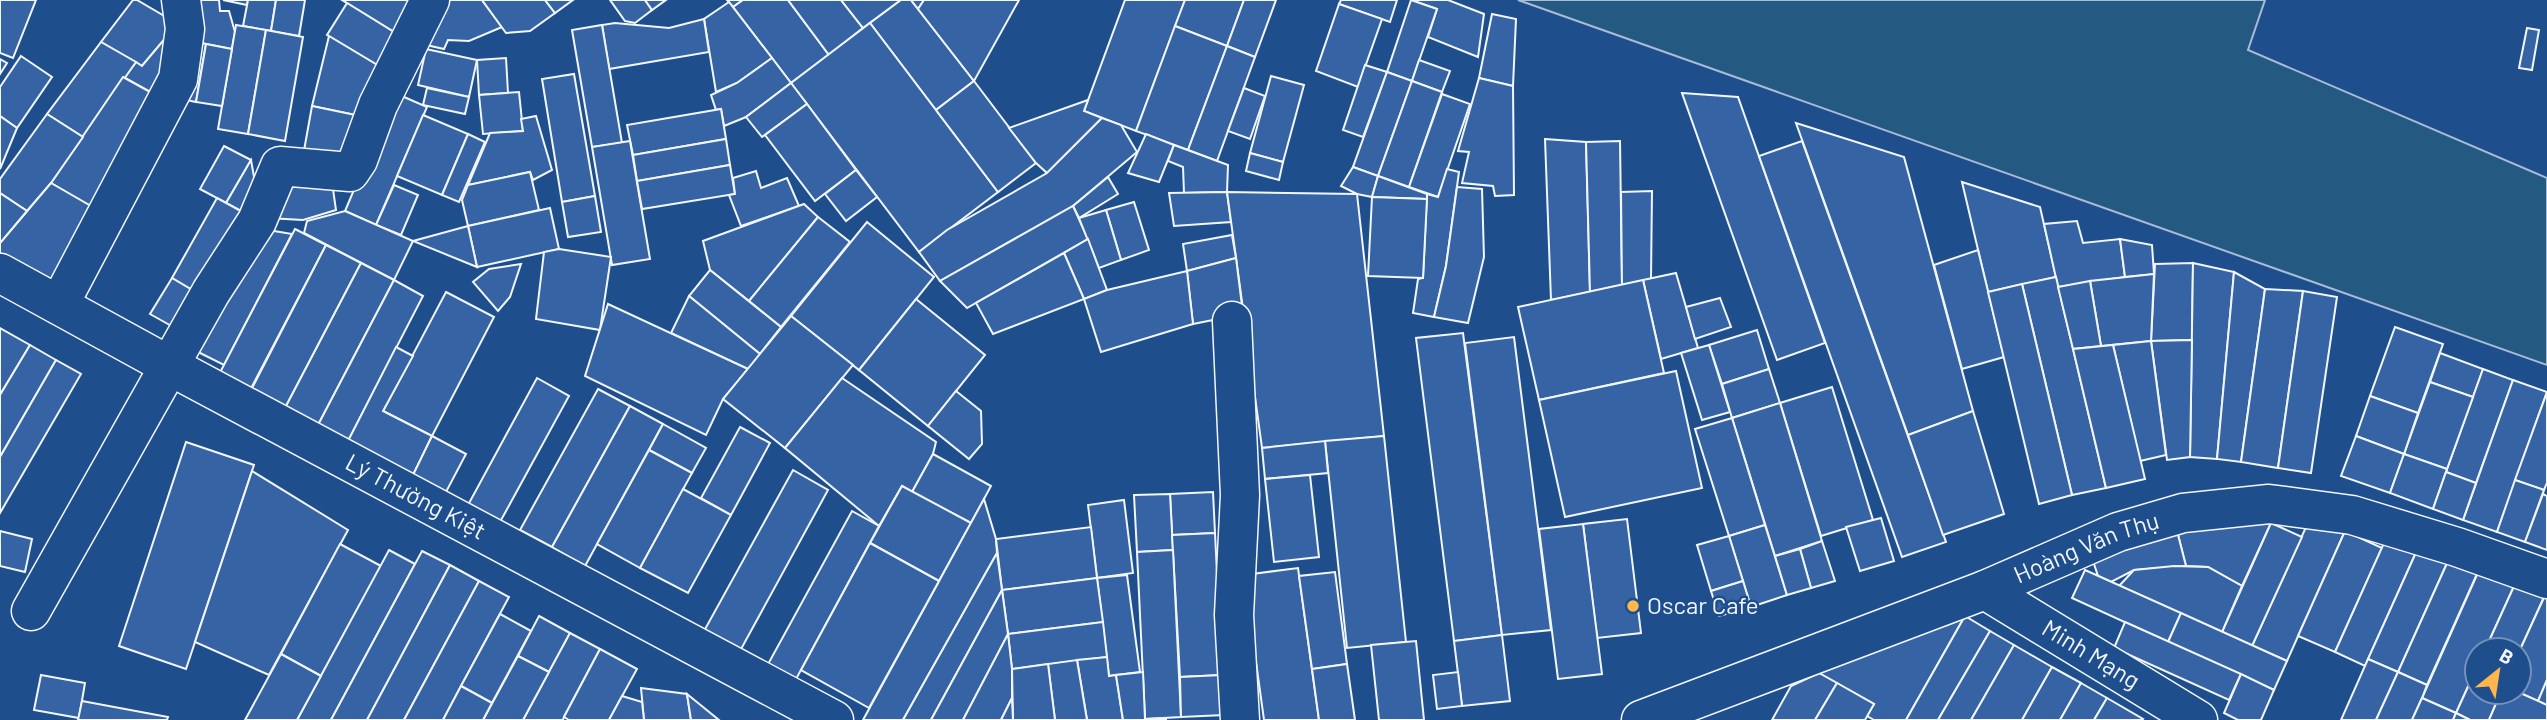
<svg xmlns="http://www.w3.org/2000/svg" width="2547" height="720" font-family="Barlow,sans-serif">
  <rect width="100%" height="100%" fill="#1f4e8c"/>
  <polygon fill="#245a82" stroke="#a8bbd7" stroke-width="2" points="1518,0 2265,0 2248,50 2547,178 2547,365"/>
  <g fill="#3563a3" stroke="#f2f6ff" stroke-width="2">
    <polygon points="0,0 36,0 13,58 0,53"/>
    <polygon points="133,0 137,0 171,20 168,35 142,66 101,42"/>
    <polygon points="185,0 219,0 220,11 229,11 235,32 232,49 196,42"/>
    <polygon points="223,0 248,0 247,5"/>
    <polygon points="248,0 276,0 271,31 243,26"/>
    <polygon points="276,0 305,0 299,36 271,31"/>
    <polygon points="342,0 417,0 402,37"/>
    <polygon points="434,0 482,0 502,27 469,41 448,40 444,49 413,42"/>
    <polygon points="482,0 545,0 555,13 530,31 506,33"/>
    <polygon points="545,0 573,0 555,13"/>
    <polygon points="610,0 645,0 652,10 635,23 625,21"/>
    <polygon points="645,0 666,0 652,10"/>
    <polygon points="727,0 743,0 733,7"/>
    <polygon points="743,0 788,0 829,55 791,83 733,7"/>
    <polygon points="788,0 841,0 863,28 829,55"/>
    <polygon points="841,0 901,0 863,28"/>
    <polygon points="901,0 911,0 974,81 936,110 870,23"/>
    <polygon points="911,0 924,0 918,9"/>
    <polygon points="924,0 1019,0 974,81 918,9"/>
    <polygon points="1125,0 1185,0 1136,131 1084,111"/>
    <polygon points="1185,0 1244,0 1227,46 1175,26"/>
    <polygon points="1244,0 1276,0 1255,57 1227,46"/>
    <polygon points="1341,0 1397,0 1390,22 1339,4"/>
    <polygon points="1411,0 1448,0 1484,14 1478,57 1428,37 1437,9"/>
    <polygon points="1411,0 1437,9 1412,81 1387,72"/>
    <polygon points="729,2 772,58 737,83 716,92 704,19"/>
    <polygon points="347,3 402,37 389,72 327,35"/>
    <polygon points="1339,4 1382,19 1358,87 1316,71"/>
    <polygon points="1492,14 1516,19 1513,86 1479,78"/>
    <polygon points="704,19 709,52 609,69 602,25 615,23 669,28"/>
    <polygon points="870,23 998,192 919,252 791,83"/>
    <polygon points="236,25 266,30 248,134 218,129"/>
    <polygon points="602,25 622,143 592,147 572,30"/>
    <polygon points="1175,26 1227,46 1188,150 1136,131"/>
    <polygon points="2527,28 2539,30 2532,70 2519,68"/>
    <polygon points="266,30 303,37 285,141 248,134"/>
    <polygon points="168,35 164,95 152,93 123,77 136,62 142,66"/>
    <polygon points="329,36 389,72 365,117 312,106"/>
    <polygon points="101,42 136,62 83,137 47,114"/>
    <polygon points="196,42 206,44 196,102 177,98"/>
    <polygon points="206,44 232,49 222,106 196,102"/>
    <polygon points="1227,46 1255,57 1217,161 1188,150"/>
    <polygon points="426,49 477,60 469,97 418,85"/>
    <polygon points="21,56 52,77 17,128 0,116 0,87"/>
    <polygon points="506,58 508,93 479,95 477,60"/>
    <polygon points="772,58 791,83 746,117 724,126 721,109 716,110 711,95 737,83"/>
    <polygon points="0,59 7,63 0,74"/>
    <polygon points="1419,60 1450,71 1442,92 1412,81"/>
    <polygon points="1365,65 1387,72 1363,137 1343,130"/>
    <polygon points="1387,72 1412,81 1378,176 1353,167"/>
    <polygon points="574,74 595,196 562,202 542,79"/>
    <polygon points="1271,76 1304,85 1283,162 1250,153"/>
    <polygon points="123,77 152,93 98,211 51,183"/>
    <polygon points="1479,78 1513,86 1514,195 1495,196 1493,186 1462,183 1469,152 1458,151"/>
    <polygon points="974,81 1036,163 998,192 936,110"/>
    <polygon points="1412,81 1442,92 1409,187 1378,176"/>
    <polygon points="791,83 807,104 762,137 746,117"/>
    <polygon points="427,88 469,97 465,114 423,105"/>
    <polygon points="1244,88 1265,96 1250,139 1228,131"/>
    <polygon points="519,92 523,131 483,134 479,95"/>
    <polygon points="395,93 427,107 376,225 345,211"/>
    <polygon points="1682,93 1738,97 1825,343 1777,360"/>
    <polygon points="1442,94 1470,104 1438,197 1409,187"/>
    <polygon points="1088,100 1084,111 1102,118 1047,173 1036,163 1009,128"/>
    <polygon points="807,104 856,170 815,201 765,135"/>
    <polygon points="312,106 365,117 350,166 303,156"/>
    <polygon points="721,109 726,139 633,155 627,125"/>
    <polygon points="47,114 83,137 51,183 27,211 0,193 0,179"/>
    <polygon points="423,115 468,134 442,195 397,176"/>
    <polygon points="0,116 17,128 0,169"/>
    <polygon points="536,116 552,170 533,180 530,172 468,185 490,133 523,131 521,119"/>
    <polygon points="1102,118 1121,125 1137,152 1073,206 940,281 919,252 947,230 1047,173"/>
    <polygon points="1796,123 1904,157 1973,411 1908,435"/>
    <polygon points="468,134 485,142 459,202 442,195"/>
    <polygon points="1146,134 1174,145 1159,182 1128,173"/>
    <polygon points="726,139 730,165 637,181 633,155"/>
    <polygon points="1545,139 1586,142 1590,292 1551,300"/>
    <polygon points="630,141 650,259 612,265 592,147"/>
    <polygon points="1620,141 1622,285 1590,292 1586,142"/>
    <polygon points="1802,141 1946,542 1902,557 1759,156"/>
    <polygon points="1174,145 1228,165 1227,192 1184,193 1183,167 1168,161"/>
    <polygon points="224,146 251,160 226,203 200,189"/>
    <polygon points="1250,153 1283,162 1279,180 1246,171"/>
    <polygon points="251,160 256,188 250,216 226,203"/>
    <polygon points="730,165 735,194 642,209 637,181"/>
    <polygon points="1353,167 1378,176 1372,197 1357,194 1341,186"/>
    <polygon points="1447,169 1459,172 1446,266 1434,317 1413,313 1418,279 1423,278 1427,194 1438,197"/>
    <polygon points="856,170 877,197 846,221 825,194"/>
    <polygon points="756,171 761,188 787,178 799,206 741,226 729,195 735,194 733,178"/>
    <polygon points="530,172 539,210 468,226 462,200 468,185"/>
    <polygon points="287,175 332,182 336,210 303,220 268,218"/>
    <polygon points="1378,176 1427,194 1427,199 1372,197"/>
    <polygon points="1108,177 1118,194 1079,218 1073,206"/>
    <polygon points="1962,182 2040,207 2056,277 1988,292"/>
    <polygon points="51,183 103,213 59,297 0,266 0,243"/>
    <polygon points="394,185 418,195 401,235 376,225"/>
    <polygon points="1457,187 1482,189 1484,257 1468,323 1434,317 1446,266"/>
    <polygon points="1652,191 1651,279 1622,285 1621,192"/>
    <polygon points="1227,192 1231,222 1174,226 1169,193"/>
    <polygon points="1227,192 1357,194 1384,436 1262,448"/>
    <polygon points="0,193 27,211 0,243"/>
    <polygon points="595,196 601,232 568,237 562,202"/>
    <polygon points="1372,197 1427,199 1423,278 1368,276"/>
    <polygon points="217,198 250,216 204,297 172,278"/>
    <polygon points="1134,202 1149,250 1121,260 1106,210"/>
    <polygon points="804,204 818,217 749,301 710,270 703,241"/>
    <polygon points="1073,206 1088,239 967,308 940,281"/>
    <polygon points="550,208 559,249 477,267 468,226"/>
    <polygon points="1106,210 1121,260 1099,268 1079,218"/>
    <polygon points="345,211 413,241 394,280 304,233 307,221"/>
    <polygon points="818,217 850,242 781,327 749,301"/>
    <polygon points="2077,221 2083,243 2120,239 2125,277 2058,287 2044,224"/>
    <polygon points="867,222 934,277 859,370 791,316"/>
    <polygon points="468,226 477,267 413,241"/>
    <polygon points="256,228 292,234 224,365 186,346"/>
    <polygon points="295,229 326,245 246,398 215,382"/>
    <polygon points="1232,235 1236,258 1187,271 1183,244"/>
    <polygon points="1088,239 1107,290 1084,299 1064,253"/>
    <polygon points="2120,239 2152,245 2154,274 2125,277"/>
    <polygon points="326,245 361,263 285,408 251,390"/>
    <polygon points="559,249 611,257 600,330 536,319 544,252"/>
    <polygon points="1978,250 2004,357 1962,369 1934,265"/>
    <polygon points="1064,253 1084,299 993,334 976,303"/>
    <polygon points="1236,258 1243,314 1193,324 1187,271"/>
    <polygon points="361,263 394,280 318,425 285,408"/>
    <polygon points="2193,263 2192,340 2151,341 2155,264"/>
    <polygon points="2193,263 2234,272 2217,459 2190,457"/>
    <polygon points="521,264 510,297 498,311 473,282 489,269"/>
    <polygon points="710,270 781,327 760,354 689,296"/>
    <polygon points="1187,271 1193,324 1101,352 1084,299 1107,290"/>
    <polygon points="2234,272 2265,289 2241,462 2217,459"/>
    <polygon points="1676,273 1698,348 1661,359 1643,280"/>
    <polygon points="2154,274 2151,341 2101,346 2090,281"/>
    <polygon points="2056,277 2106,488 2072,495 2022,284"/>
    <polygon points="172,278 204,297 184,333 150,314"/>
    <polygon points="394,280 423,296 348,441 318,425"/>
    <polygon points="1643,280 1664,373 1539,400 1518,307"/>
    <polygon points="2090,281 2101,346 2073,349 2058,287"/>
    <polygon points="2022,284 2072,495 2039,504 1988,292"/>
    <polygon points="2265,289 2303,291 2278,468 2241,462"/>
    <polygon points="2303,291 2337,297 2311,473 2278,468"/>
    <polygon points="446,292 494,317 432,436 383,411"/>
    <polygon points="689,296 760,354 748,369 671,333"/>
    <polygon points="1720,298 1731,327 1695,339 1686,307"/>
    <polygon points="916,299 985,355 928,426 859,370"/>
    <polygon points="608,304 748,369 723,399 706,435 585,376"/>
    <polygon points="791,316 853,365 785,448 723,399"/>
    <polygon points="2395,327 2443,344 2418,413 2370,396"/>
    <polygon points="0,328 30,345 0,395"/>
    <polygon points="1757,330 1769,369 1722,384 1709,345"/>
    <polygon points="1463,333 1502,635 1454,641 1416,338"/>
    <polygon points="1514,337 1551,630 1502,635 1465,343"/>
    <polygon points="2192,340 2190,457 2167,460 2151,341"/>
    <polygon points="2151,341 2166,455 2140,461 2113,345"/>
    <polygon points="30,345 56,360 0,457 0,395"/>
    <polygon points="1709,345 1730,412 1702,420 1681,353"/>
    <polygon points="2113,345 2145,479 2106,488 2073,349"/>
    <polygon points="396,347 413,356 383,411 432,436 413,475 348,441"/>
    <polygon points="2440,353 2483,369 2473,397 2430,382"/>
    <polygon points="56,360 81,374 0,513 0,457"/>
    <polygon points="1769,369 1780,403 1732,418 1722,384"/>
    <polygon points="2483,369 2513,380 2476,483 2446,472"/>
    <polygon points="1676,371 1702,488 1565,517 1539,400"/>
    <polygon points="537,378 569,396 500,522 468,505"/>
    <polygon points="842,378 936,442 933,454 912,492 902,486 879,526 785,448"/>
    <polygon points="2513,380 2547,392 2497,532 2463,520"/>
    <polygon points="2430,382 2473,397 2447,469 2404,454"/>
    <polygon points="1832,387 1873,520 1821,536 1780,403"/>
    <polygon points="598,389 630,406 552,547 520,530"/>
    <polygon points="956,391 981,411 982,444 969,459 928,426"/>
    <polygon points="2547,392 2547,483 2544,490 2515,480"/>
    <polygon points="2370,396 2418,413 2404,454 2356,436"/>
    <polygon points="1780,403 1822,541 1775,556 1732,418"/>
    <polygon points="630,406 663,424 585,566 552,547"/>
    <polygon points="1973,411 2004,514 1943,535 1908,435"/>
    <polygon points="1732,418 1765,525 1729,536 1695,429"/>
    <polygon points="663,424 706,448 692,473 649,450"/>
    <polygon points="740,427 770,443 731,515 701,498"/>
    <polygon points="432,436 466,454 446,492 413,475"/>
    <polygon points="1384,436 1406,642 1347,648 1325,441"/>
    <polygon points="2356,436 2404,454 2390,493 2341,476"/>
    <polygon points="1325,441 1328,473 1265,479 1262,448"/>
    <polygon points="186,442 254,465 186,669 119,646"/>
    <polygon points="649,450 692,473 640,568 597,544"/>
    <polygon points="933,454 991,486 971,523 912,492"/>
    <polygon points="2404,454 2447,469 2433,509 2390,493"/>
    <polygon points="793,470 828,490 740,651 704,631"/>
    <polygon points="252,471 348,530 269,675 195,642"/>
    <polygon points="2446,472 2476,483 2463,520 2433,509"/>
    <polygon points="1310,475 1319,557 1274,562 1265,479"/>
    <polygon points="2515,480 2544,490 2525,542 2497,532"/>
    <polygon points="902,486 971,523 939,581 870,543"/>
    <polygon points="683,489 731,515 688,593 640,568"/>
    <polygon points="1213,492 1215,533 1172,535 1170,494"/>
    <polygon points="1170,494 1173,550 1137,552 1134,495"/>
    <polygon points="2543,494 2547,496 2547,550 2525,542"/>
    <polygon points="984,499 996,539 997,553 903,720 863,720"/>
    <polygon points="1124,500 1133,573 1097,578 1088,505"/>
    <polygon points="852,511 879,526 795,681 767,666"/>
    <polygon points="2311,516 2345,531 2287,661 2252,646"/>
    <polygon points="1881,518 1894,561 1860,571 1846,527"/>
    <polygon points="1627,519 1641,633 1597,638 1583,524"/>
    <polygon points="2271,523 2242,586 2208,567 2186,566 2176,527"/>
    <polygon points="2271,523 2302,537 2252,646 2222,632"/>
    <polygon points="1583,524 1602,674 1558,679 1539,529"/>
    <polygon points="1765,525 1787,595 1751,607 1729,536"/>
    <polygon points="1091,527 1097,578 1002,590 996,539"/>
    <polygon points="2176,527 2186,566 2134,570 2111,582 2098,576 2091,555"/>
    <polygon points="0,531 32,539 25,572 0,566"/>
    <polygon points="2345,531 2382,548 2335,652 2298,636"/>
    <polygon points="1215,533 1222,675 1180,677 1172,535"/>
    <polygon points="2388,534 2418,548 2365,666 2335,652"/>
    <polygon points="1729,536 1743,581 1711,591 1697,545"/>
    <polygon points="1822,541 1835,581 1811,588 1800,549"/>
    <polygon points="870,543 939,581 869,708 801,670"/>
    <polygon points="340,544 381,566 321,676 281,654"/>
    <polygon points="2418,548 2448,561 2398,672 2368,659"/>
    <polygon points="1800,549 1811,588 1787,595 1775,556"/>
    <polygon points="389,550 415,564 331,720 297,720"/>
    <polygon points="1173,550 1181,717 1145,719 1137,552"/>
    <polygon points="422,551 450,565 367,720 331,720"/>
    <polygon points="997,553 1002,590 931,720 903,720"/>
    <polygon points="2448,561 2477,574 2427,685 2398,672"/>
    <polygon points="450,565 479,581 404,720 367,720"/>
    <polygon points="2174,566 2208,567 2242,586 2222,632 2119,586 2134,570"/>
    <polygon points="1298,568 1319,720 1264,720 1244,575"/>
    <polygon points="2480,568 2515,584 2485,650 2477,650 2477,667 2456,713 2422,698"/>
    <polygon points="2085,570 2181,613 2168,642 2072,598"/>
    <polygon points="1335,572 1347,664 1312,669 1299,576"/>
    <polygon points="1127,575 1140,672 1109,676 1097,578"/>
    <polygon points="1097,578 1103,622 1008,634 1002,590"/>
    <polygon points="479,581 509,597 461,686 443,720 404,720"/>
    <polygon points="1743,581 1751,607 1719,616 1711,591"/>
    <polygon points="2515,584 2544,597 2519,652 2519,650 2485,650"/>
    <polygon points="1002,590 1008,634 963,720 931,720"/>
    <polygon points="2547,591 2547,680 2538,701 2518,692 2519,652"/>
    <polygon points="2181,613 2287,661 2274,690 2168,642"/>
    <polygon points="500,614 531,631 492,703 461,686"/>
    <polygon points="539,616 570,633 549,672 518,656"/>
    <polygon points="1965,616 1906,720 1874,720 1867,716 1874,704 1819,673"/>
    <polygon points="1965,616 1990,631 1938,720 1906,720"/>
    <polygon points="1103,622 1107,657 1012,669 1008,634"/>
    <polygon points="2125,622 2241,674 2229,700 2114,648"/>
    <polygon points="1990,631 2014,645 1971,720 1938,720"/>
    <polygon points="570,633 600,649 564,717 563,720 523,720"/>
    <polygon points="1008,634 1012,669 1012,698 1001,720 963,720"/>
    <polygon points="1502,635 1510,701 1462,706 1454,641"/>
    <polygon points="1416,641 1424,720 1379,720 1371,645"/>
    <polygon points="2014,645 2052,667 2022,720 1971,720"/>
    <polygon points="600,649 637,669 609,720 569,720 564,717"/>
    <polygon points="281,654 321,676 297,720 245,720"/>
    <polygon points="518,656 549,672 523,720 483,720"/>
    <polygon points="1107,657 1109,676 1116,675 1123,720 1087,720 1077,660"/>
    <polygon points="2368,659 2398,672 2376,720 2341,720"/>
    <polygon points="1077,660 1087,720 1055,720 1048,664"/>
    <polygon points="1048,664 1055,720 1013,720 1012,669"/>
    <polygon points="1347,664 1355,720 1319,720 1312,669"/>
    <polygon points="2052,667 2081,683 2060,720 2022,720"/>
    <polygon points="2477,667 2477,692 2501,692 2489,720 2470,720 2456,713"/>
    <polygon points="1143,672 1145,719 1166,718 1166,720 1123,720 1116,675"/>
    <polygon points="1458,672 1462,706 1437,709 1433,675"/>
    <polygon points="2398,672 2427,685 2422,698 2412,720 2376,720"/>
    <polygon points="1819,673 1837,683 1815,720 1772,720 1791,686"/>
    <polygon points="2241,674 2274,690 2261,720 2238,720 2224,713"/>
    <polygon points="41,675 85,683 79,718 34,710"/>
    <polygon points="1222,675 1224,715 1181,717 1180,677"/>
    <polygon points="2547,680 2547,705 2538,701"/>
    <polygon points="1837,683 1874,704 1865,720 1815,720"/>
    <polygon points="2081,683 2107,698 2094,720 2060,720"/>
    <polygon points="461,686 492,703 483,720 443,720"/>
    <polygon points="641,688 687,694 691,720 644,720"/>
    <polygon points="2501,692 2518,692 2547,705 2547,720 2489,720"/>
    <polygon points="687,694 719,720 691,720"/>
    <polygon points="622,696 642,702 644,720 609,720"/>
    <polygon points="1012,698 1013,720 1001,720"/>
    <polygon points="2107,698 2143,719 2142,720 2094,720"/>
    <polygon points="2422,698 2456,713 2453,720 2412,720"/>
    <polygon points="82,701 168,717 167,720 78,720"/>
    <polygon points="2456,713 2470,720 2453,720"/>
  </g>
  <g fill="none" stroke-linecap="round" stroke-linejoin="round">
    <g stroke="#f2f6ff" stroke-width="41">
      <g id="minor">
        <path id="s1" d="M0,273l168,92 666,355"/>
        <polyline points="59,305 178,79 185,29 181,0"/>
        <polyline points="1232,321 1240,495 1234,615 1240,720"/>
        <path id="s2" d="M1985,590l213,130"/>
        <polyline points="31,611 211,292 257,221 280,166 350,172 358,160 378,105 430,0"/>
        <path id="s3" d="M1641,720l344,-130 133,-58 65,-19 86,-9 83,11 105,32 90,32"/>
      </g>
    </g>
    <use href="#minor" stroke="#1f4e8c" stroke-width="38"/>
  </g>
  <circle fill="#ffb74d" stroke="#1f4e8c" stroke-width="2.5" cx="1633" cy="606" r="7"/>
  <g text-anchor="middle" stroke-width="5" stroke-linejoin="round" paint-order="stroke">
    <g font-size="24" fill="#f2f6ff" stroke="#1f4e8c">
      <text dy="8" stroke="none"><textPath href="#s1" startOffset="472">Lý Thường Kiệt</textPath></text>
      <text dy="8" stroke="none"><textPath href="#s3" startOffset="478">Hoàng Văn Thụ</textPath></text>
      <text dy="8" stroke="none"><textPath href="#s2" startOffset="124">Minh Mạng</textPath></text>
    </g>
    <g font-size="24" fill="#f2f6ff" stroke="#1f4e8c" text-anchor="start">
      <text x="1647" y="614">Oscar Cafe</text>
    </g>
  </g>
  <g transform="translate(2498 671) rotate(30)"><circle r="33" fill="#1f4e8c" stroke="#7391ba" stroke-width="2"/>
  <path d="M0-5L12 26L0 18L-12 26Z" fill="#ffb74d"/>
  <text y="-10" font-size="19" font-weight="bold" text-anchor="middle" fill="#f2f6ff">B</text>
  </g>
</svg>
